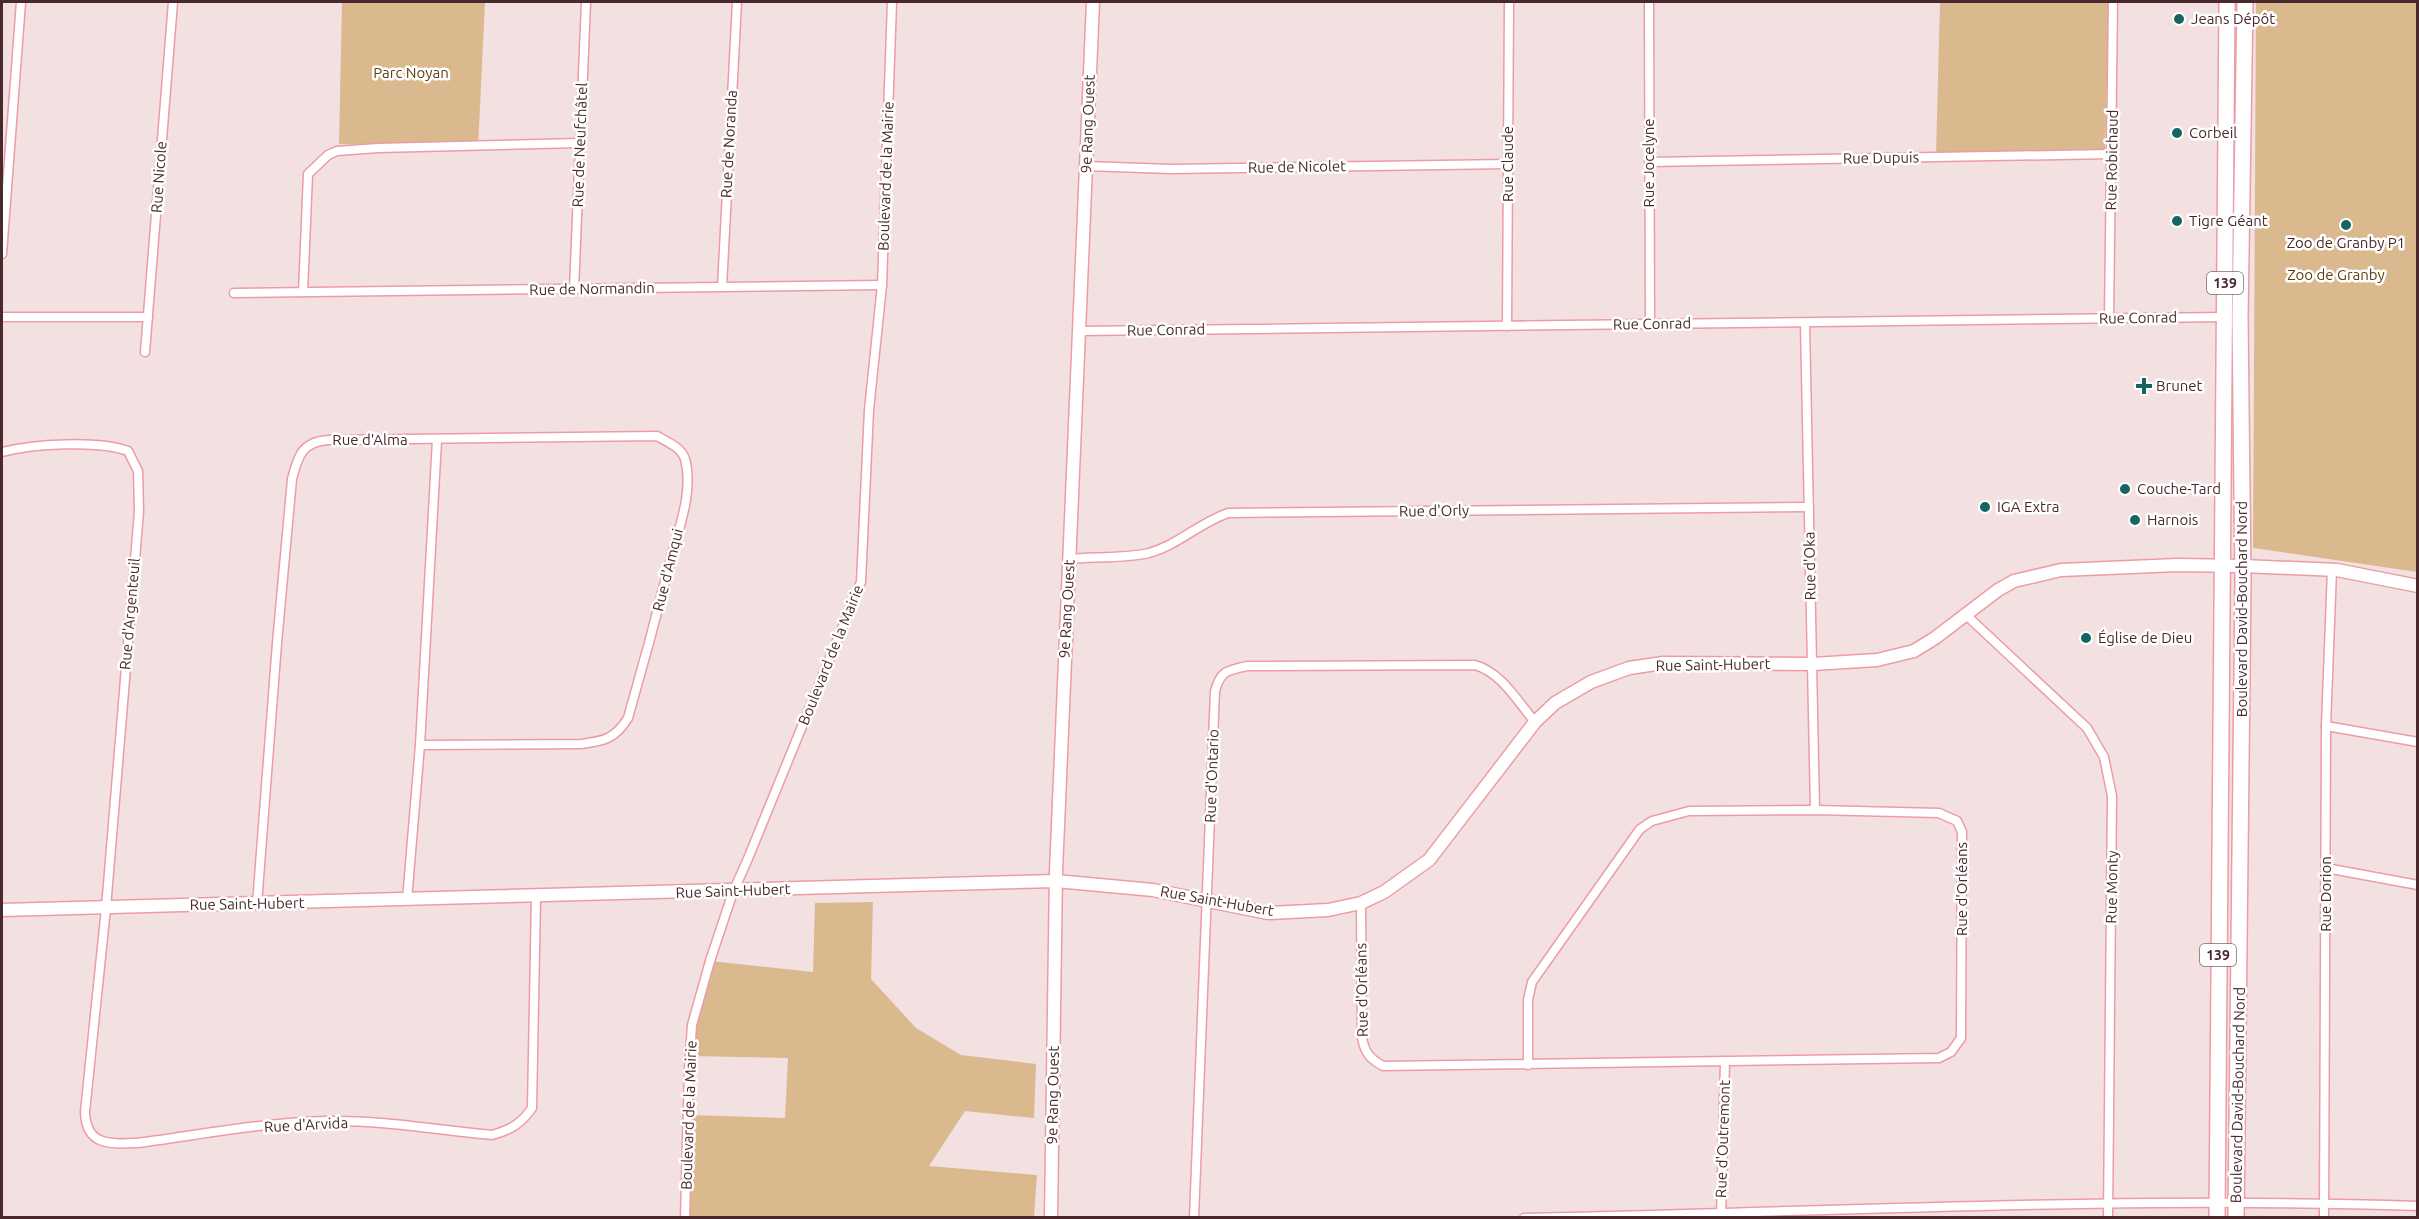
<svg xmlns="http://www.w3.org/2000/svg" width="2419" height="1219" font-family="Ubuntu,sans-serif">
  <rect width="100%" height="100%" fill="#f3e1e2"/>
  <g fill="#dbb98f">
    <polygon points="342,2 485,2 478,148 339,144"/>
    <polygon points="1940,2 2109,2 2105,155 1936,156"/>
    <polygon points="2256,2 2417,2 2417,572 2253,548"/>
    <polygon points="873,902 871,979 916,1028 961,1055 1036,1064 1034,1118 965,1111 929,1166 1037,1175 1034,1217 685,1218 688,1115 785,1118 788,1058 690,1056 700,998 710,961 813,972 815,903"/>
  </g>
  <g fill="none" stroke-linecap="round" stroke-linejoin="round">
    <g stroke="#ed9ca5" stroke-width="11">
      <g id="street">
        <polyline points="1649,2 1650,324"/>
        <polyline points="1649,162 2112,154"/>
        <polyline points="1086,166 1171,169 1508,164"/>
        <polyline points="2,254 21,2"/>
        <polyline points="722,287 737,2"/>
        <polyline points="574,289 586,2"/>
        <polyline points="303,292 308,174 328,155 337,151 378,148 580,143"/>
        <polyline points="234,293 882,285"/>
        <polyline points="2,317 148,317"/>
        <polyline points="2109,319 2113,2"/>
        <polyline points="1805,323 1815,810"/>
        <polyline points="1507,326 1509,2"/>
        <polyline points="1079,331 2225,317"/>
        <polyline points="145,352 173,2"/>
        <path d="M2,452c31,-8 96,-12 126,-1l10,20 1,40 -33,397 -21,204c1,34 25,32 52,31 63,-8 127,-21 191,-22 55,-1 109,9 164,14 18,-5 29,-11 40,-27l4,-211"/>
        <path d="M1070,559c21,-2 59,-1 79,-6 29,-8 50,-30 79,-40l581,-6"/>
        <polyline points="1965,614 2087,728 2104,757 2112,796 2108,1218"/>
        <polyline points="2326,726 2418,742"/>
        <polyline points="2326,868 2418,885"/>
        <polyline points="407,900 420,745 437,440"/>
        <path d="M1361,903l1,135c3,15 8,21 21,28l556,-8 12,-6 10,-14 1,-206 -5,-11 -18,-8 -124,-3 -126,1 -37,10 -12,8 -108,153 -4,18v65"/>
        <path d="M257,904l20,-261 15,-164c6,-22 9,-37 36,-39l329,-4c10,6 24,11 28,23 9,33 -7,71 -15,103 -13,52 -27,104 -42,156 -13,21 -24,23 -47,26l-161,1"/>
        <polyline points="685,1218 689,1070 692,1025 710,961 733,892 747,861 861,582 869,410 882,285 892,2"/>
        <path d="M1194,1218l21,-527c6,-21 12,-20 32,-25l228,-1c27,8 42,36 60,57"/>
        <path d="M1524,1218c298,-6 596,-22 894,-12"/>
        <polyline points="1721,1218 1725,1061"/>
        <polyline points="2324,1218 2326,726 2332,570"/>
      </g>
    </g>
    <g stroke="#ed9ca5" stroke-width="15">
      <g id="secondary">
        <polyline points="2,910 1056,881 1153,890 1268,913 1328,910 1361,903 1384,892 1429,860 1535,722 1555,703 1591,682 1629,668 1663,663 1813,664 1877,660 1914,651 1935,638 1998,590 2014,581 2061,570 2177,565 2243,566 2337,570 2418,586"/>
        <polyline points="1051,1218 1056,872 1093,2"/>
      </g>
    </g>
    <g stroke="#ed9ca5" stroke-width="18">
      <g id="highway">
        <polyline points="2217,1218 2227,2"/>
        <polyline points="2236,1218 2243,581 2240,317 2245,2"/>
      </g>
    </g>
    <use href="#street" stroke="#fff" stroke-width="8"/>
    <use href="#secondary" stroke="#fff" stroke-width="12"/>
    <use href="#highway" stroke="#fff" stroke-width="15"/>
  </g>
  <g fill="#176563" stroke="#fff" stroke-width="2">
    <circle cx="2179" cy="19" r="6"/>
    <circle cx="2177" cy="133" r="6"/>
    <circle cx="2177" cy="221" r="6"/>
    <circle cx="2346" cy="225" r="6"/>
    <path d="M2141 377h6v6h6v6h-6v6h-6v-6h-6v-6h6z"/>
    <circle cx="2125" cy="489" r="6"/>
    <circle cx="1985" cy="507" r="6"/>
    <circle cx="2135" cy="520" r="6"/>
    <circle cx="2086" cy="638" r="6"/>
  </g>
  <g text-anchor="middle" stroke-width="5" stroke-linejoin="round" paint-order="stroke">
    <g fill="#fff" stroke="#80696c" stroke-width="1.5">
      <rect x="2207" y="272" width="36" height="22" rx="4.5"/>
      <rect x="2200" y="944" width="36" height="22" rx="4.5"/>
    </g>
    <g font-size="14" font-weight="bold" fill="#4a292d">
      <text x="2225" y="288">139</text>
      <text x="2218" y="960">139</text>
    </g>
    <g font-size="15" fill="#4a292d" stroke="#fff" text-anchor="start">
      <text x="2191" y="24">Jeans Dépôt</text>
      <text x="2189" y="138">Corbeil</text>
      <text x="2189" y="226">Tigre Géant</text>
      <text x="2346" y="248" text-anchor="middle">Zoo de Granby P1</text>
      <text x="2156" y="391">Brunet</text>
      <text x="2137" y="494">Couche-Tard</text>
      <text x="1997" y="512">IGA Extra</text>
      <text x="2147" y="525">Harnois</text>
      <text x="2098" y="643">Église de Dieu</text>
    </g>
    <g font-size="15" fill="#5f3f10" stroke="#fff">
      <text x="411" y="78">Parc Noyan</text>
      <text x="2336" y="280">Zoo de Granby</text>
    </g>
    <g font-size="15" fill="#4a292d" stroke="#fff">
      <text transform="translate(1088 124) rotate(-88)" y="5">9e Rang Ouest</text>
      <text transform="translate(729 144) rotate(-87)" y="5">Rue de Noranda</text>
      <text transform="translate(580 145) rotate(-88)" y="5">Rue de Neufchâtel</text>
      <text transform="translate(1881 158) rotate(-1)" y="5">Rue Dupuis</text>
      <text transform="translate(2112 160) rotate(-89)" y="5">Rue Robichaud</text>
      <text transform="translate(1649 163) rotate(-90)" y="5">Rue Jocelyne</text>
      <text transform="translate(1508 164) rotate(-90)" y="5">Rue Claude</text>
      <text transform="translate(1297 167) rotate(-1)" y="5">Rue de Nicolet</text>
      <text transform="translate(886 176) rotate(-88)" y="5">Boulevard de la Mairie</text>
      <text transform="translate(159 177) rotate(-86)" y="5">Rue Nicole</text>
      <text transform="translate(592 289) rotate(-1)" y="5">Rue de Normandin</text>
      <text transform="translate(2138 318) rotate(-1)" y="5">Rue Conrad</text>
      <text transform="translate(1652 324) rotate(-1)" y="5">Rue Conrad</text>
      <text transform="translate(1166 330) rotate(-1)" y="5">Rue Conrad</text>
      <text x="370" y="445">Rue d'Alma</text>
      <text transform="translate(1434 511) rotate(-1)" y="5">Rue d'Orly</text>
      <text transform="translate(1810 566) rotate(-91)" y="5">Rue d'Oka</text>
      <text transform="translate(668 570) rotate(-76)" y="5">Rue d'Amqui</text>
      <text transform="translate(1067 609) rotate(-87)" y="5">9e Rang Ouest</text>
      <text transform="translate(2242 609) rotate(-90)" y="5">Boulevard David-Bouchard Nord</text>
      <text transform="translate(130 614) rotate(-85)" y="5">Rue d'Argenteuil</text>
      <text transform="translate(831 655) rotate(-68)" y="5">Boulevard de la Mairie</text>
      <text transform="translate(1713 665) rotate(-1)" y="5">Rue Saint-Hubert</text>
      <text transform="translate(1212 776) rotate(-88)" y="5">Rue d'Ontario</text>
      <text transform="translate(2112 887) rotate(-89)" y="5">Rue Monty</text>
      <text transform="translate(1962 889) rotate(-90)" y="5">Rue d'Orléans</text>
      <text transform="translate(733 891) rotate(-2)" y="5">Rue Saint-Hubert</text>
      <text transform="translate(2326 894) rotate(-90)" y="5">Rue Dorion</text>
      <text transform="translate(1217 901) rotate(10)" y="5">Rue Saint-Hubert</text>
      <text transform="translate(247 904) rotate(-1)" y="5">Rue Saint-Hubert</text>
      <text transform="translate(1362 990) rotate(-91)" y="5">Rue d'Orléans</text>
      <text transform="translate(1053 1095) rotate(-89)" y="5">9e Rang Ouest</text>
      <text transform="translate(2238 1095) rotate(-89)" y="5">Boulevard David-Bouchard Nord</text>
      <text transform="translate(689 1115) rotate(-88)" y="5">Boulevard de la Mairie</text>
      <text transform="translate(306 1125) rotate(-3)" y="5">Rue d'Arvida</text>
      <text transform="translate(1723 1139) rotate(-88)" y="5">Rue d'Outremont</text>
    </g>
  </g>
  <rect width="2419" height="1219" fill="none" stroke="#4a292d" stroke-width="6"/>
</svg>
